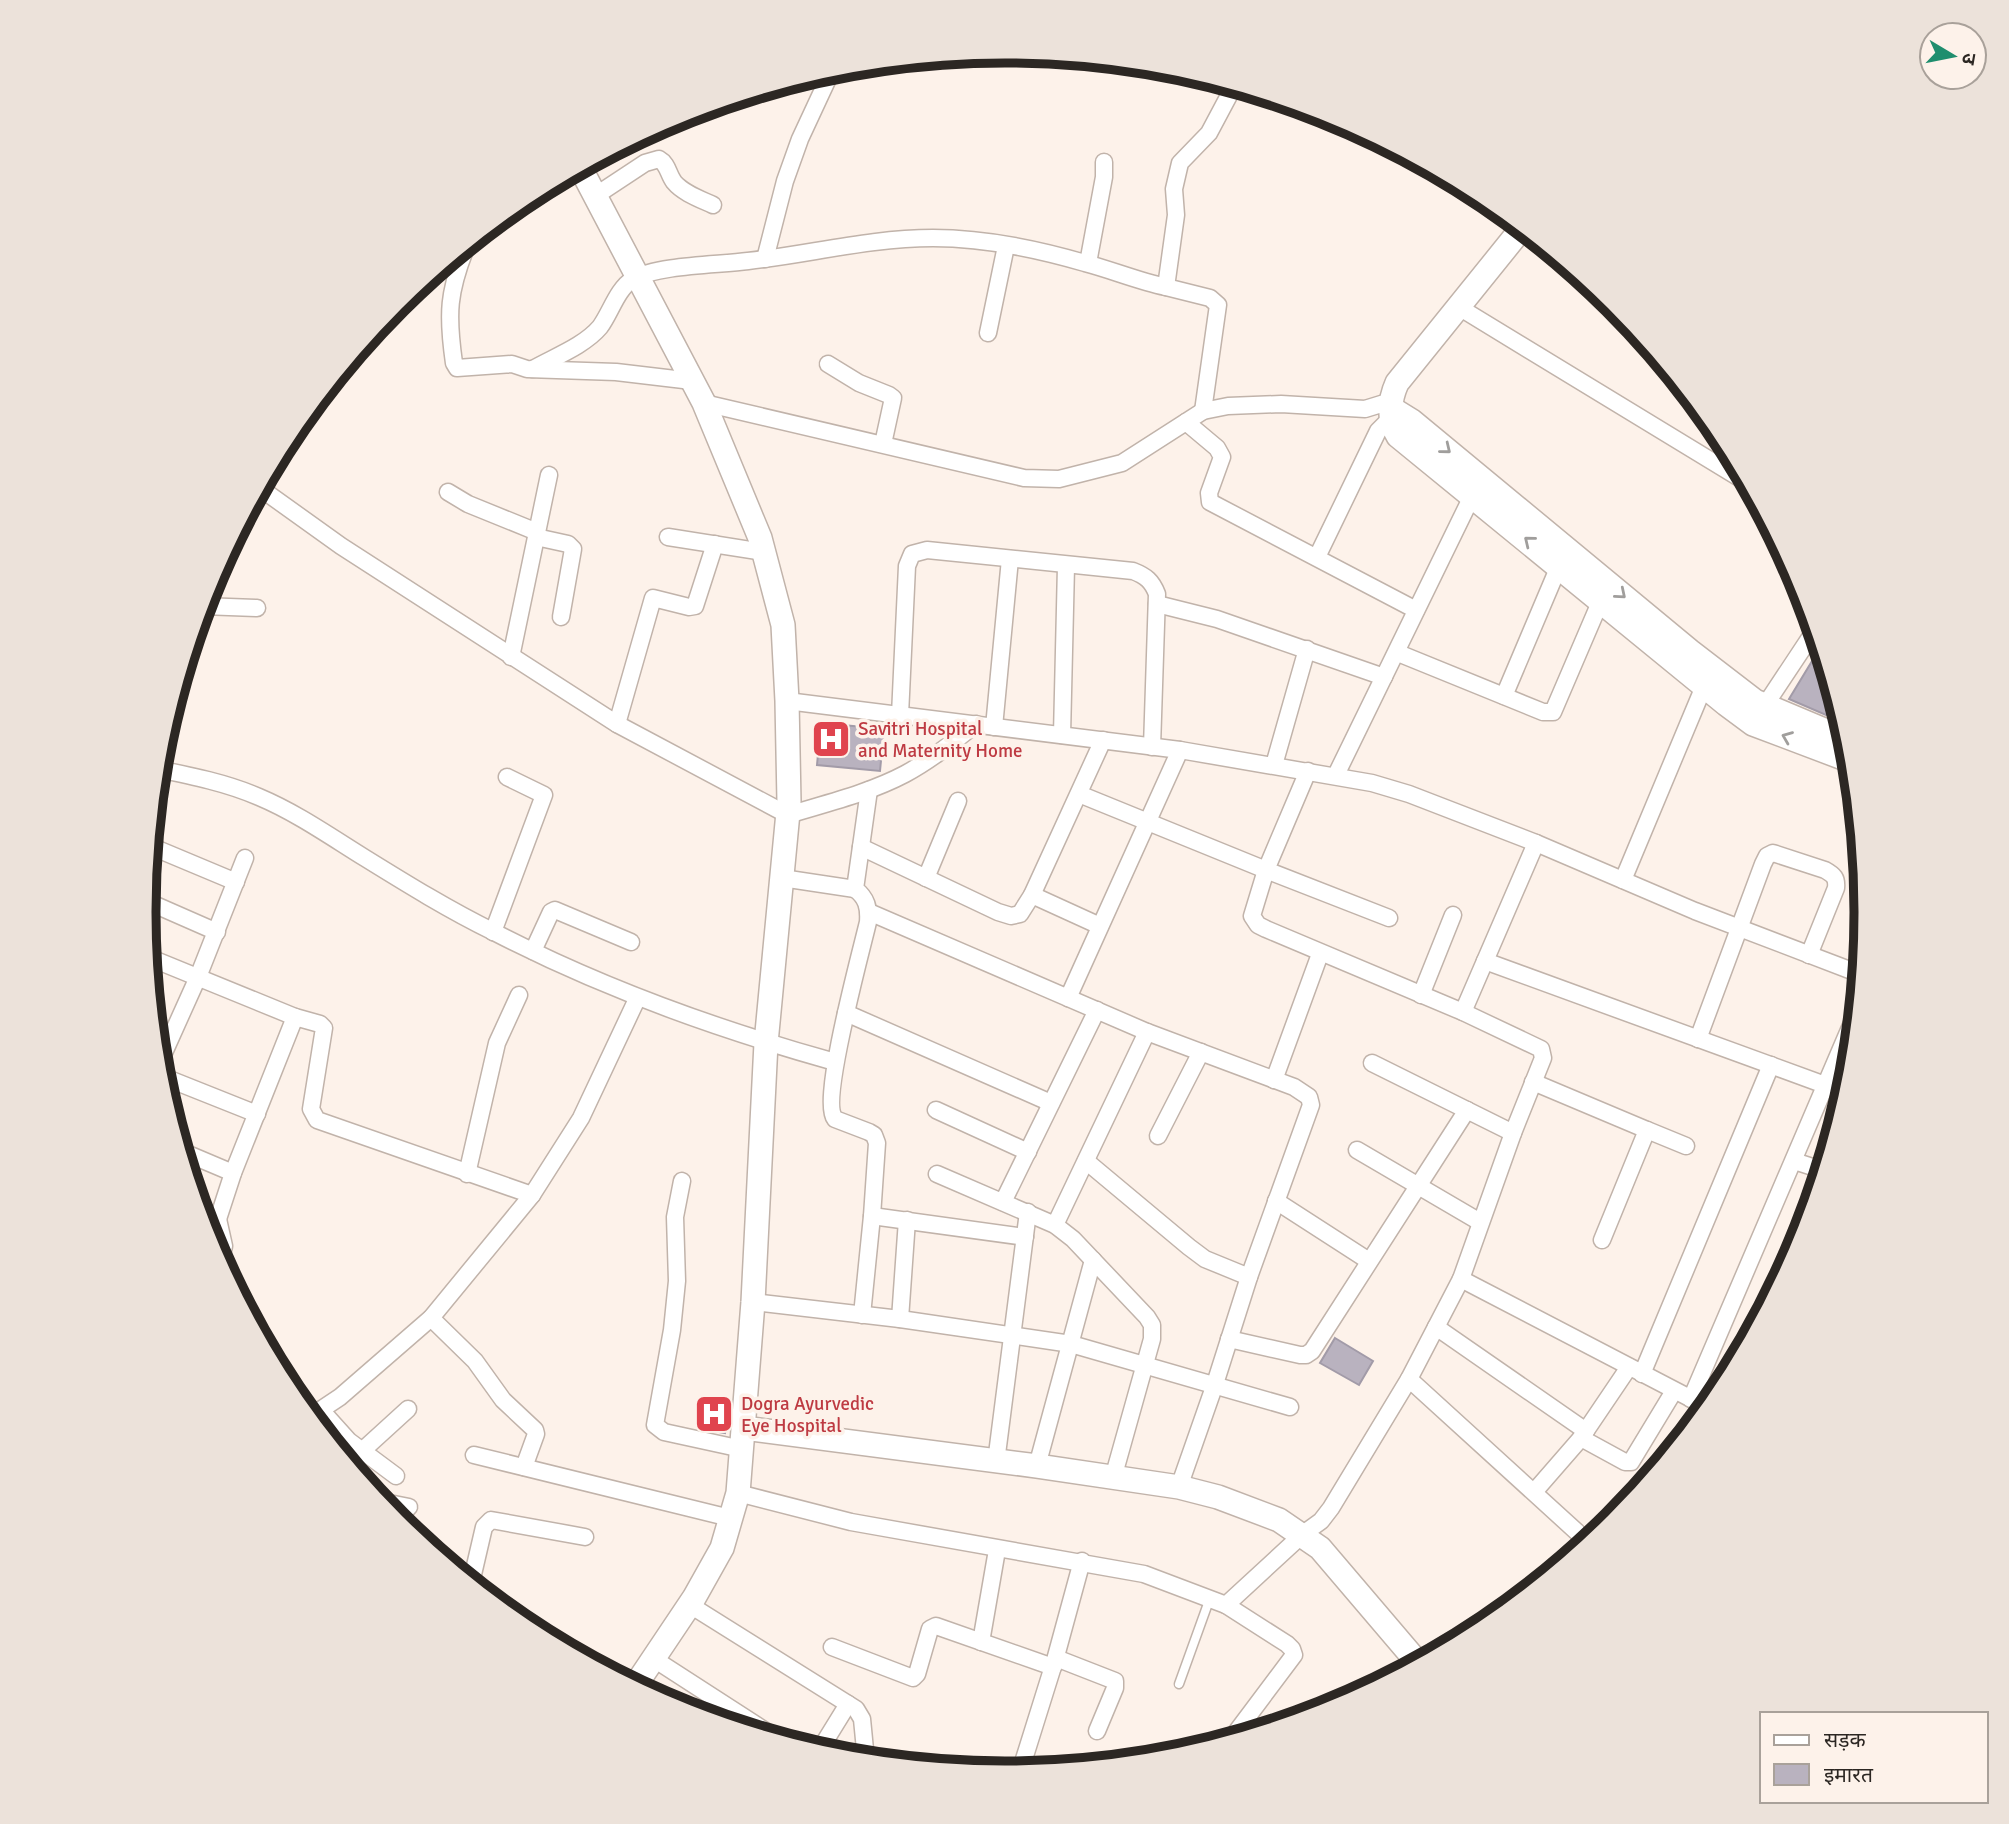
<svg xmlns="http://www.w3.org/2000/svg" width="2009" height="1824" font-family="Signika,'Noto Sans Devanagari',sans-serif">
  <rect width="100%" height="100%" fill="#fdf2ea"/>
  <g fill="#b9b2bf" stroke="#a29ba8" stroke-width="2">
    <polygon points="1820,648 1836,699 1826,715 1789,699"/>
    <polygon points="821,723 884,729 880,771 817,765"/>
    <polygon points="1335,1338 1373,1361 1359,1385 1320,1363"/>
    <polygon points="707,1398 730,1402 725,1433 702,1429"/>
  </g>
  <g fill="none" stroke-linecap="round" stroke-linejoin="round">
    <g stroke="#c1b3aa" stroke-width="11">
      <polyline id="lane" points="1179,1684 1210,1598"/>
    </g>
    <g stroke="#c1b3aa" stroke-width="19">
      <g id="street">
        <path d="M595,196l50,-33 14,-4c9,5 9,15 15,23 9,11 26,17 39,23"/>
        <path d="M467,245c-19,47 -20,69 -13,118l3,5 55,-4 15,5 89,3 76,9"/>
        <polyline points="765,259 785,181 800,139 833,68"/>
        <polyline points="1088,263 1104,177 1104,162"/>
        <polyline points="1457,306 1746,482"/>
        <polyline points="988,333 1006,246"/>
        <polyline points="828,364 859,383 889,395 893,398 883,444"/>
        <path d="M533,369c21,-12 51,-23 67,-42 11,-15 17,-38 33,-48 25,-14 86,-14 115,-18 62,-7 123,-23 185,-23 50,0 104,11 152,25 27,7 53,18 81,24"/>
        <polyline points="704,403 1024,478 1059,479 1122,463 1203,411 1228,406 1281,404 1365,409 1391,401"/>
        <polyline points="1203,411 1218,305 1210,298 1166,287 1176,215 1174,189 1180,163 1209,133 1234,86"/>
        <polyline points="1186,422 1217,448 1222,457 1209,493 1210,502 1416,610"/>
        <path d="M260,488l81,58 276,178 171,91c39,-12 81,-22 117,-41 26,-14 48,-32 71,-50"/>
        <polyline points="448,492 468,504 537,532"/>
        <polyline points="536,537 568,544 573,549 561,617"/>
        <polyline points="668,537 764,552"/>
        <polyline points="1317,557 1378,431 1396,413"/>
        <polyline points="1157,604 1217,619 1384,677"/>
        <polyline points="202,606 257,608"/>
        <polyline points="1398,653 1543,712 1553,712 1601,600"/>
        <polyline points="511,657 549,475"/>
        <polyline points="1504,696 1559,566"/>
        <polyline points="787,701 1180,750 1372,783 1409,794 1536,843 1695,911 1860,974"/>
        <polyline points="1760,713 1815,630"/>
        <path d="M900,715l7,-149 5,-12 15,-4 206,21c13,5 19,10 24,23l-5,153"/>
        <polyline points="617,724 653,598 689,607 695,606 715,544"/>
        <polyline points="994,727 1010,559"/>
        <polyline points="1062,735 1066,566"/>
        <polyline points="1274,765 1307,649"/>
        <path d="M157,769c35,7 70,14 102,28 38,16 72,40 106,61 42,26 84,52 129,74 110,57 222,97 341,130"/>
        <polyline points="1308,771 1266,870 1389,918"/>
        <polyline points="1336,775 1476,488"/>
        <polyline points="150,846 236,882"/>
        <polyline points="861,847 998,912 1011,916 1020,914 1032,895 1103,740"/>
        <polyline points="782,878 855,889"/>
        <polyline points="926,878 958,801"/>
        <polyline points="1623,880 1707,679"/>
        <polyline points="1032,895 1100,926"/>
        <polyline points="144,900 217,932"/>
        <polyline points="869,912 1147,1032 1294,1087 1309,1097 1311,1105 1249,1277 1214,1387 1179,1487"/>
        <polyline points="493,932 544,795 507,777"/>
        <polyline points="533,951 551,912 555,910 631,942"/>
        <polyline points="148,957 295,1017 233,1173 218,1219 204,1224"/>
        <polyline points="1485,961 1825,1085"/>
        <polyline points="1421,995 1453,915"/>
        <polyline points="1068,998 1180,750"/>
        <polyline points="1463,1012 1536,843"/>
        <polyline points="846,1013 1051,1103"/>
        <polyline points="295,1017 320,1024 324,1028 311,1109 317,1120 532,1195"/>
        <path d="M1698,1039l65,-175 4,-8 6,-3 52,17c9,5 12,8 11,18l-27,67"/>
        <polyline points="1372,1063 1513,1133"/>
        <polyline points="158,1066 198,977 245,858"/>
        <polyline points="159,1075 257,1114"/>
        <polyline points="1274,1080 1320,954"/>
        <polyline points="1533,1082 1647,1130 1602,1240"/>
        <polyline points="936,1110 1028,1152"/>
        <polyline points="1647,1130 1686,1146"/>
        <polyline points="1158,1136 1201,1052"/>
        <polyline points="1357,1150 1480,1222"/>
        <polyline points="181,1151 233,1173"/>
        <polyline points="1086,1161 1189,1247 1205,1259 1249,1277"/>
        <polyline points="1794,1161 1822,1170"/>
        <polyline points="467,1174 497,1043 519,995"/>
        <polyline points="937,1174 1055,1225 1073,1239 1147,1317 1152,1325 1152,1339 1113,1478"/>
        <polyline points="682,1181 675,1217 677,1281 672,1330 655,1425 664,1432 742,1449"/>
        <polyline points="1276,1201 1369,1261"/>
        <polyline points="1003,1202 1097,1010"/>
        <polyline points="872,1216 1025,1237"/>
        <polyline points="218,1219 224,1246 220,1263"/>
        <polyline points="1055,1225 1147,1032"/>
        <polyline points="1461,1279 1707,1407"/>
        <polyline points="753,1302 900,1319 1071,1344 1290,1407"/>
        <path d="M862,1315l10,-99 5,-73 -3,-8 -5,-3 -34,-13c-15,-18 26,-167 33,-197 1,-14 -1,-24 -13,-33l14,-99"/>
        <polyline points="431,1318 475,1361 503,1400 535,1430 536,1434 524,1467"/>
        <polyline points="900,1319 907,1220"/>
        <polyline points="1436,1327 1586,1431"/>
        <polyline points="1229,1339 1300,1355 1306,1355 1312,1351 1467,1110"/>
        <polyline points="1642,1374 1771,1065"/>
        <polyline points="1409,1379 1577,1532"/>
        <polyline points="1691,1399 1855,1016"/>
        <polyline points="322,1411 349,1441 396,1476"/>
        <polyline points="310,1417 340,1397 431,1318 532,1195 581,1118 637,999"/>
        <polyline points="1581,1438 1625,1462 1631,1462 1674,1391"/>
        <polyline points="363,1450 408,1409"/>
        <polyline points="474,1455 730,1518"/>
        <polyline points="996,1462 1028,1212"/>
        <polyline points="1037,1466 1093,1260"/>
        <polyline points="1534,1492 1581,1438 1629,1367"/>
        <polyline points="738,1493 851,1522 1144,1574 1226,1605 1303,1534 1321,1521 1331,1508 1409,1379 1461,1279 1513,1133 1543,1058 1541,1049 1463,1012 1266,929 1258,925 1252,916 1266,870 1079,794"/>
        <polyline points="379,1501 409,1507"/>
        <polyline points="471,1583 484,1527 491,1520 585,1537"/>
        <polyline points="690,1605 856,1709 862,1719 866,1760"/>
        <polyline points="1226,1605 1287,1644 1292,1649 1294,1655 1231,1739"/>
        <polyline points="981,1642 997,1550"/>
        <polyline points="832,1647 913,1678 917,1674 930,1629 936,1626 1053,1667"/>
        <polyline points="1056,1658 1115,1681 1115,1688 1097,1731"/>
        <polyline points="654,1659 770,1734"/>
        <polyline points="819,1751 848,1704"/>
        <polyline points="1020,1772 1055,1660 1082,1561"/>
      </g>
    </g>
    <g stroke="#c1b3aa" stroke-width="26">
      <g id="secondary">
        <polyline points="580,167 704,403 760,538 783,625 787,701 789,802 766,1043 753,1302 738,1493 722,1548 694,1598 635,1686"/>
        <path d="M1522,228l-125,155c-8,18 -9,37 1,53l328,268 27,20 98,37"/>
        <polyline points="1391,408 1412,421 1690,651 1755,701 1848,740"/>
        <polyline points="744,1428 1037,1466 1179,1487 1218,1497 1279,1520 1320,1548 1418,1663"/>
      </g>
    </g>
    <use href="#lane" stroke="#fff" stroke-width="8"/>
    <use href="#street" stroke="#fff" stroke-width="16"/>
    <use href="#secondary" stroke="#fff" stroke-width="23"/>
  </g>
  <defs><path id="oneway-chevron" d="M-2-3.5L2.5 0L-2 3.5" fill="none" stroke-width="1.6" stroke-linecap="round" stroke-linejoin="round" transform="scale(1.75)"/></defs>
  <g stroke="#a09e9c">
    <use href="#oneway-chevron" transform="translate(1446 449) rotate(39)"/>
    <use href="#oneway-chevron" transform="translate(1529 541) rotate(-141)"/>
    <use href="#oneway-chevron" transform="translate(1621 594) rotate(40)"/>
    <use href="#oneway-chevron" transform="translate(1787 737) rotate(-158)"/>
  </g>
  <defs>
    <g id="hospital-square" transform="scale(2.0125)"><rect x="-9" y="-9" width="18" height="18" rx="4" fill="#e0444e" stroke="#fdf2ea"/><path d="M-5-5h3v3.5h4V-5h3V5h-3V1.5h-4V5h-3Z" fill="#fff"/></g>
  </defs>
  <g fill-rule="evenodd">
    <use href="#hospital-square" x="831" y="739"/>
    <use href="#hospital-square" x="714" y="1414"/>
  </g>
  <g text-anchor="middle" stroke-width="7" stroke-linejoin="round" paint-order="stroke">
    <g font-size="19" fill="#be3a42" stroke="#fdf2ea" text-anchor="start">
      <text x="858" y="735">Savitri Hospital<tspan x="858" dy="22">and Maternity Home</tspan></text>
      <text x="741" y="1410">Dogra Ayurvedic<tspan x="741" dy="22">Eye Hospital</tspan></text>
    </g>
  </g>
  <path d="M0 0H2009V1824H0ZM156 912a849 849 0 1 1 1698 0a849 849 0 1 1-1698 0Z" fill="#ece2da" fill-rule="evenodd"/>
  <path fill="none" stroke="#2c2723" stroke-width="9" d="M156 912a849 849 0 1 1 1698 0a849 849 0 1 1-1698 0Z"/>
  <rect x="1760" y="1712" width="228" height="91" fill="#fdf2ea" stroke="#a9a19a" stroke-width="2"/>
  <rect x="1774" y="1735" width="35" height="10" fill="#ffffff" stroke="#a9a19a" stroke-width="2"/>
  <text x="1824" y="1747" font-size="21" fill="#2c2723">सड़क</text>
  <rect x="1774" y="1764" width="35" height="21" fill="#b9b2bf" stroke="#a9a19a" stroke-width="2"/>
  <text x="1824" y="1782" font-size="21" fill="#2c2723">इमारत</text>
  <g transform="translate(1953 56) rotate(100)"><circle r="33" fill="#fdf2ea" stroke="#a9a19a" stroke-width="2"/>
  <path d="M0-5L12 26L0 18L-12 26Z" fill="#1f8e6e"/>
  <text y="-10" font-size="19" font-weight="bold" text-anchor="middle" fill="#2c2723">उ</text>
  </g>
</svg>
